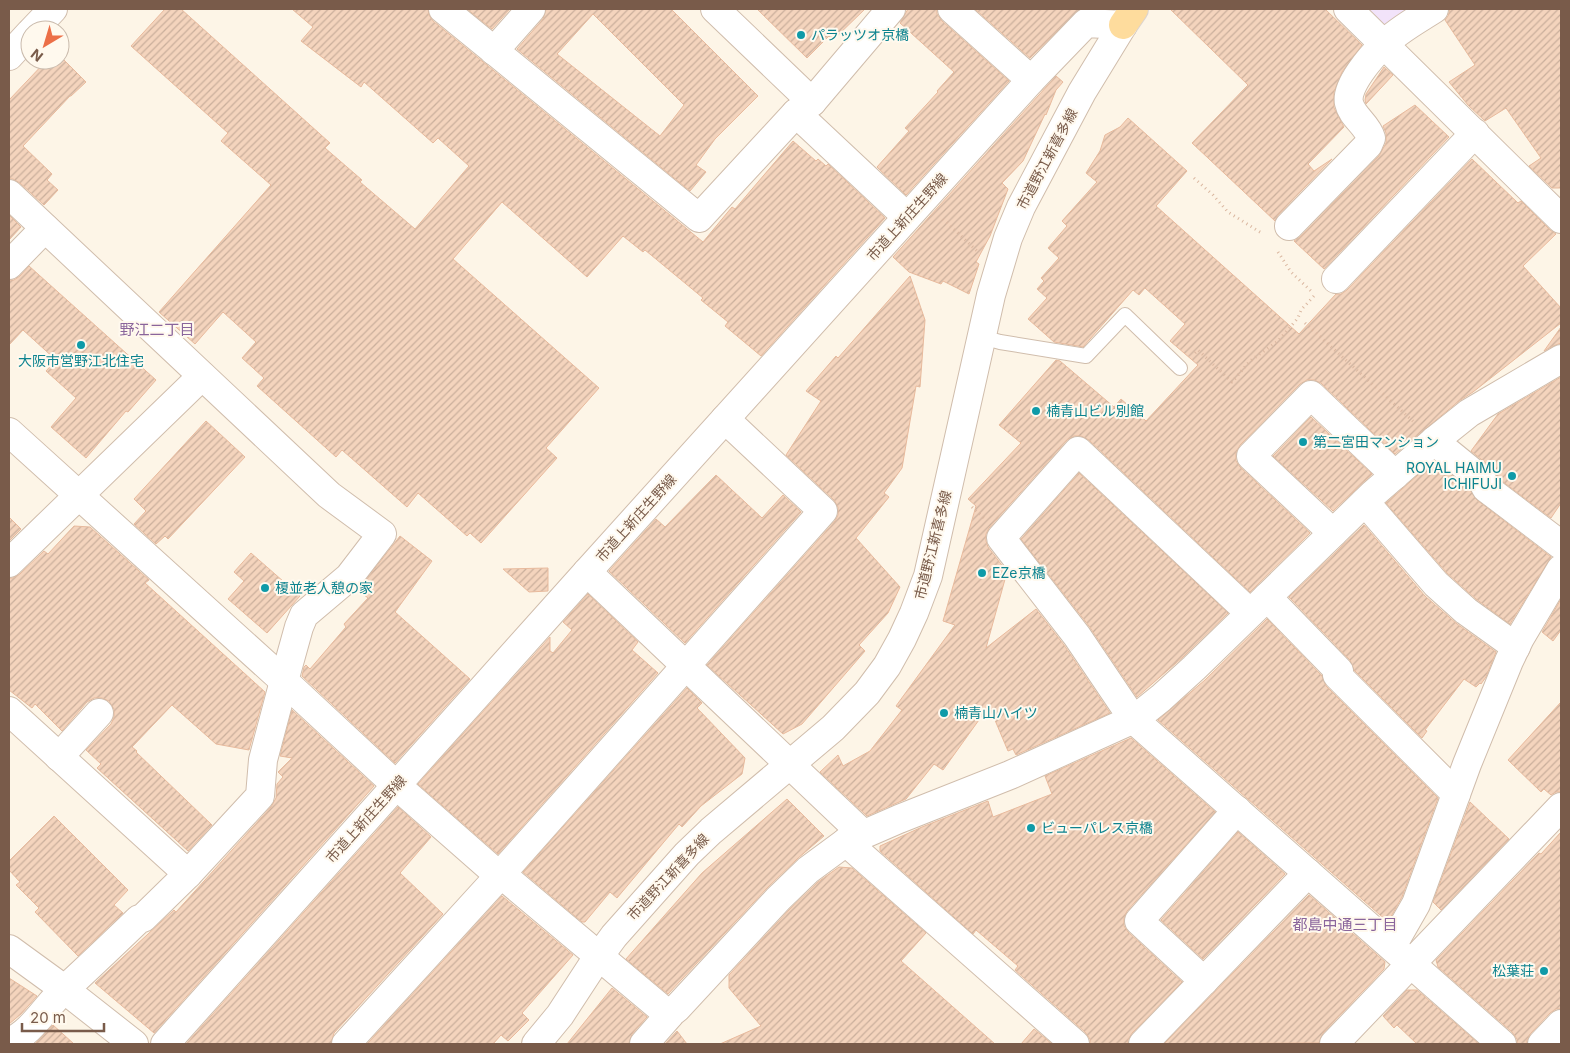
<svg xmlns="http://www.w3.org/2000/svg" width="1570" height="1053" font-family="Inter,'Noto Sans JP',sans-serif">
  <defs>
    <pattern id="building-hatch" width="6" height="6" patternUnits="userSpaceOnUse" patternTransform="scale(1.25)"><rect width="6" height="6" fill="#f4d4bd"/><path d="M-1 1l2-2M0 6l6-6M5 7l2-2" fill="none" stroke="#caaf9c"/></pattern>
  </defs>
  <rect width="100%" height="100%" fill="#fdf5e7"/>
  <polygon fill="#f2e3fa" points="1361,9 1410,9 1387,26 1378,26"/>
  <g fill="url(#building-hatch)" stroke="#e8ba9d" fill-rule="evenodd">
    <polygon points="165,9 181,9 330,143 325,148 362,180 360,182 415,229 469,166 438,138 433,143 364,82 361,87 301,41 313,27 292,9 428,9 429,15 433,21 703,242 732,207 735,209 793,141 816,161 818,159 826,166 828,164 885,218 761,356 725,326 728,322 701,300 703,298 645,250 643,252 623,236 587,277 502,202 453,259 599,388 546,448 557,458 481,543 470,533 467,536 418,493 407,507 342,450 336,457 257,386 264,378 242,358 256,342 223,312 195,344 159,312 271,185 221,141 228,133 131,46"/>
    <polygon points="467,9 510,9 492,29"/>
    <path d="M546,9h125l87,87 -43,43 -19,26 10,7 -16,19 -173,-142 26,-30zM593,14l91,91 -24,31 -103,-82z"/>
    <polygon points="757,9 865,9 833,40 829,36 807,58"/>
    <polygon points="908,9 937,9 937,14 942,21 1009,81 906,195 877,167 909,131 905,128 938,92 937,91 954,72 900,23"/>
    <polygon points="975,9 1080,9 1030,58"/>
    <polygon points="1170,9 1325,9 1362,45 1342,72 1334,92 1334,108 1344,127 1308,164 1314,171 1332,159 1278,215 1275,221 1192,143 1248,85"/>
    <polygon points="1450,9 1561,9 1561,188 1552,188 1529,166 1541,158 1506,108 1485,121 1468,105 1449,82 1475,65 1445,20 1448,16"/>
    <polygon points="47,60 64,60 86,82 71,96 70,96 23,146 52,174 47,180 58,190 44,205 20,183 13,179 9,179 9,100"/>
    <polygon points="1384,67 1393,75 1366,104 1365,100 1366,94"/>
    <polygon points="1056,76 1063,82 1056,90 1046,115 1045,114 1023,161 1002,183 1008,189 990,236 976,262 979,264 969,294 943,281 941,284 909,272 893,257"/>
    <polygon points="1415,105 1449,137 1324,269 1294,241 1300,237 1379,156 1386,143 1386,133 1383,126"/>
    <polygon points="1128,118 1187,171 1156,206 1299,334 1336,294 1341,294 1347,290 1472,159 1518,203 1521,201 1550,230 1556,234 1523,266 1561,308 1561,323 1473,392 1459,401 1395,454 1321,383 1314,380 1307,380 1300,384 1240,445 1236,453 1236,461 1240,467 1310,533 1250,592 1089,440 1081,436 1074,436 1067,440 989,528 986,534 986,541 988,547 1007,572 986,648 1036,609 1064,645 1110,713 1016,755 1013,749 1008,751 989,706 943,770 934,764 906,799 867,816 820,772 838,755 843,766 870,751 902,710 896,706 955,625 943,621 976,506 968,499 1021,443 999,425 1056,360 1060,361 1114,407 1121,399 1146,421 1198,365 1170,341 1185,324 1145,288 1139,295 1133,290 1083,347 1054,342 1028,319 1047,298 1037,289 1044,281 1041,278 1059,258 1048,248 1067,226 1062,221 1097,182 1086,173 1100,151 1105,135 1120,127"/>
    <polygon points="9,215 21,227 9,240"/>
    <polygon points="29,266 156,380 128,412 126,411 86,458 51,427 76,398 46,371 56,360 23,330 9,345 9,280 14,280 20,276"/>
    <polygon points="910,276 925,320 920,387 916,386 902,468 884,493 889,497 856,538 900,587 888,613 859,645 865,651 802,724 783,734 707,665 835,521 838,515 838,507 834,500 786,455 821,401 806,391 836,356 838,358"/>
    <polygon points="1561,327 1561,343 1553,346 1544,351"/>
    <polygon points="1561,377 1561,503 1551,518 1498,478 1492,468 1471,451 1498,414"/>
    <polygon points="1311,417 1372,474 1333,511 1273,456"/>
    <polygon points="206,421 245,457 168,539 165,536 156,544 134,524 146,511 134,499"/>
    <polygon points="1434,461 1470,490 1477,500 1551,557 1510,624 1476,599 1447,573 1386,503"/>
    <polygon points="1079,473 1228,613 1183,657 1137,697 1089,626 1021,539"/>
    <polygon points="716,475 762,518 783,495 801,512 685,643 609,571 656,519 665,527"/>
    <polygon points="9,517 21,529 9,541"/>
    <polygon points="1364,525 1425,596 1457,624 1496,652 1486,677 1481,684 1480,683 1476,687 1464,679 1425,730 1427,731 1422,738 1354,670 1350,660 1289,597"/>
    <polygon points="74,526 90,527 149,580 145,583 265,692 249,750 216,744 172,705 132,747 137,751 136,752 212,825 188,851 97,768 101,764 86,750 111,724 114,717 114,709 109,701 102,698 94,698 87,702 62,731 35,704 32,708 9,690 9,578 13,578 20,574 44,551 48,554"/>
    <polygon points="400,536 432,561 395,612 470,679 395,763 302,676 304,667 306,665 310,669 346,627 344,624 368,598 358,590"/>
    <polygon points="251,553 300,596 267,633 228,599 244,581 234,572"/>
    <polygon points="548,568 548,591 529,592 503,569"/>
    <polygon points="588,594 638,642 632,650 658,673 498,854 418,784 550,637 550,651 553,653 572,630 563,622"/>
    <polygon points="1561,599 1561,630 1553,641 1542,632"/>
    <polygon points="1267,619 1322,676 1326,686 1438,798 1402,897 1388,922 1158,720 1205,680"/>
    <polygon points="687,688 702,703 697,708 745,758 742,774 701,806 682,827 679,824 617,898 610,892 585,922 582,922 523,872"/>
    <polygon points="1561,702 1561,792 1556,792 1551,795 1544,789 1541,792 1508,760"/>
    <polygon points="292,710 374,786 154,1033 95,983 174,910 176,912 271,807 276,798 277,784 283,777 278,772 292,758 280,756"/>
    <polygon points="1131,738 1215,812 1127,911 1124,918 1124,926 1128,932 1182,982 1132,1033 1128,1040 1128,1044 1090,1044 1090,1039 1085,1032 1015,970 1018,966 976,930 973,934 880,851 880,846 922,827 988,801 993,817 1052,794 1045,776"/>
    <polygon points="787,799 824,836 797,859 767,888 668,994 626,959 702,873"/>
    <polygon points="1470,802 1509,839 1441,910 1433,902"/>
    <polygon points="398,807 431,837 400,873 443,914 334,1033 331,1044 186,1044"/>
    <polygon points="54,816 128,890 114,905 123,913 78,956 35,912 39,908 16,885 20,882 9,870 9,861"/>
    <polygon points="1238,832 1285,874 1203,959 1161,920"/>
    <polygon points="1561,832 1561,1009 1556,1009 1550,1013 1531,1033 1527,1040 1527,1044 1517,1044 1517,1039 1512,1032 1438,967 1436,960 1539,853 1541,854"/>
    <polygon points="839,867 852,868 926,933 901,961 995,1044 720,1044 761,1026 729,988 729,975 789,910 818,882"/>
    <polygon points="1309,895 1385,962 1384,969 1323,1033 1319,1043 1164,1044"/>
    <polygon points="502,896 573,955 522,1013 529,1020 508,1041 501,1035 493,1044 367,1044"/>
    <polygon points="9,978 37,996 21,1014 9,1024"/>
    <polygon points="612,988 647,1017 632,1034 629,1044 567,1044"/>
    <polygon points="1407,990 1417,990 1479,1044 1417,1044 1397,1025 1394,1028 1383,1016"/>
    <polygon points="53,1025 74,1044 35,1044"/>
    <polygon points="1034,1029 1052,1044 1021,1044"/>
    <polygon points="677,1031 687,1044 665,1044"/>
  </g>
  <g fill="none" stroke-linecap="round" stroke-linejoin="round">
    <g stroke="#d0bdac" stroke-width="16">
      <polyline id="service" points="982,337 1000,342 1086,356 1125,315 1180,368"/>
    </g>
    <g stroke="#d0bdac" stroke-width="30">
      <g id="minor">
        <polyline points="443,9 699,218 796,113 812,102 891,9"/>
        <polyline points="715,9 812,102"/>
        <polyline points="952,9 1031,80"/>
        <polyline points="1348,9 1561,219"/>
        <polyline points="494,51 531,9"/>
        <polyline points="796,113 907,217"/>
        <path d="M9,194l320,301 53,39 -33,43 -45,38 -5,12 -15,54 -21,79 -3,36 -72,78 -45,44 -4,1c-24,23 -49,47 -74,70 -19,16 -32,43 -56,53"/>
        <path d="M1289,226l79,-81 3,-7c-4,-14 -19,-21 -22,-35 -4,-17 23,-47 34,-58 15,-15 34,-25 51,-36"/>
        <polyline points="9,265 45,228"/>
        <polyline points="1336,279 1475,133"/>
        <polyline points="9,432 284,681 396,785 495,872 501,874 669,1015"/>
        <polyline points="1434,441 1482,480 1486,488 1561,545"/>
        <polyline points="1365,502 1436,584 1466,611 1516,647"/>
        <polyline points="1333,533 1251,456 1311,395 1395,475"/>
        <polyline points="9,563 202,376"/>
        <polyline points="587,572 863,834"/>
        <polyline points="1267,597 1339,671 1337,675 1456,794"/>
        <polyline points="1250,613 1078,451 1001,538 1077,636 1133,719 1502,1044"/>
        <polyline points="9,711 188,874"/>
        <polyline points="59,757 99,713"/>
        <polyline points="846,842 1075,1044"/>
        <polyline points="1392,946 1416,904 1467,764 1509,661 1520,638 1561,569"/>
        <polyline points="1204,981 1139,921 1237,810"/>
        <polyline points="165,1044 587,572 1031,80 1086,23 1123,25"/>
        <polyline points="346,1044 501,874 823,511 725,419"/>
        <polyline points="644,1044 672,1012 677,1008 778,899 808,870 846,842 899,819 1010,775 1136,718 1161,698 1194,668 1373,494 1434,441 1469,413 1561,359"/>
        <polyline points="1143,1044 1308,873"/>
        <polyline points="1334,1044 1561,807"/>
        <polyline points="1542,1044 1561,1024"/>
      </g>
    </g>
    <g stroke="#d0bdac" stroke-width="30">
      <g id="tertiary">
        <polyline points="33,30 53,9"/>
        <polyline points="9,56 30,33"/>
        <polyline points="9,949 64,989 134,1044"/>
        <polyline points="536,1044 560,1015 592,966 614,936 687,854 711,831 833,728 867,693 887,666 902,639 914,613 928,576 991,295 1008,238 1021,207 1082,92 1123,25"/>
      </g>
    </g>
    <g stroke="#dcd4d0" stroke-width="30">
      <polyline id="primary" points="1123,25 1134,9"/>
    </g>
    <g stroke="#dab7a0" stroke-width="3" stroke-dasharray="1 4" stroke-linecap="butt">
      <polyline points="1194,178 1213,195 1228,212 1263,234"/>
      <polyline points="943,219 977,251"/>
      <polyline points="1278,252 1291,272 1311,291"/>
      <polyline points="1305,323 1415,423"/>
      <polyline points="1195,353 1198,350 1232,382 1250,361 1278,341 1298,318 1301,310 1314,296"/>
      <polyline points="972,507 984,518"/>
    </g>
    <use href="#service" stroke="#fff" stroke-width="14"/>
    <use href="#minor" stroke="#fff" stroke-width="28"/>
    <use href="#tertiary" stroke="#fff" stroke-width="28"/>
    <use href="#primary" stroke="#fedc9d" stroke-width="28"/>
  </g>
  <g fill="#0f9aa8" stroke="#fff9ee" stroke-width="2">
    <circle cx="801" cy="35" r="5"/>
    <circle cx="81" cy="345" r="5"/>
    <circle cx="1036" cy="411" r="5"/>
    <circle cx="1303" cy="442" r="5"/>
    <circle cx="1512" cy="476" r="5"/>
    <circle cx="982" cy="573" r="5"/>
    <circle cx="265" cy="588" r="5"/>
    <circle cx="944" cy="713" r="5"/>
    <circle cx="1031" cy="828" r="5"/>
    <circle cx="1544" cy="971" r="5"/>
  </g>
  <g text-anchor="middle" stroke-width="4" stroke-linejoin="round" paint-order="stroke">
    <g font-size="14" fill="#0d838f" stroke="#fff9ee" text-anchor="start">
      <text x="811" y="40">パラッツオ京橋</text>
      <text x="81" y="366" text-anchor="middle">大阪市営野江北住宅</text>
      <text x="1046" y="416">楠青山ビル別館</text>
      <text x="1313" y="447">第二宮田マンション</text>
      <text x="1502" y="473" text-anchor="end">ROYAL HAIMU<tspan x="1502" dy="16">ICHIFUJI</tspan></text>
      <text x="992" y="578">EZe京橋</text>
      <text x="275" y="593">榎並老人憩の家</text>
      <text x="954" y="718">楠青山ハイツ</text>
      <text x="1041" y="833">ビューパレス京橋</text>
      <text x="1534" y="976" text-anchor="end">松葉荘</text>
    </g>
    <g font-size="14" fill="#795b4a" stroke="#fff9ee">
      <text transform="translate(1047 159) rotate(-62)" y="5">市道野江新喜多線</text>
      <text transform="translate(907 217) rotate(-48)" y="5">市道上新庄生野線</text>
      <text transform="translate(636 518) rotate(-48)" y="5">市道上新庄生野線</text>
      <text transform="translate(933 545) rotate(-76)" y="5">市道野江新喜多線</text>
      <text transform="translate(366 819) rotate(-48)" y="5">市道上新庄生野線</text>
      <text transform="translate(668 877) rotate(-47)" y="5">市道野江新喜多線</text>
    </g>
    <g font-size="15" fill="#8a659c" stroke="#fff9ee">
      <text x="157" y="335">野江二丁目</text>
      <text x="1345" y="930">都島中通三丁目</text>
    </g>
  </g>
  <rect width="1570" height="1053" fill="none" stroke="#795b4a" stroke-width="20"/>
  <g transform="translate(45 45) rotate(218)"><circle r="24" fill="#fff9ee" stroke="#c9baac"/>
  <path d="M0-4L9 19L0 12L-9 19Z" fill="#ec6f47"/>
  <text y="-8" font-size="14" font-weight="bold" text-anchor="middle" fill="#795b4a">N</text>
  </g>
  <path d="M22 1023v8h82v-8" fill="none" stroke="#795b4a" stroke-width="2.5"/>
  <text x="30" y="1023" font-size="15" fill="#795b4a" stroke="#fff9ee" stroke-width="4" paint-order="stroke">20 m</text>
</svg>
